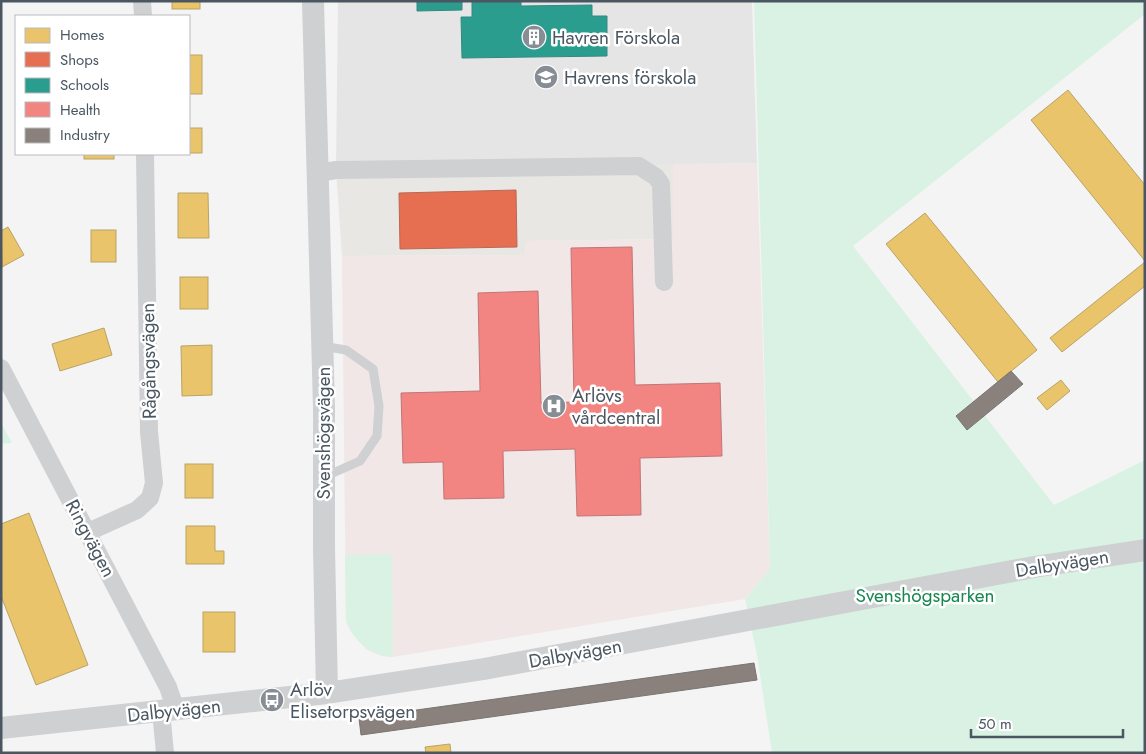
<svg xmlns="http://www.w3.org/2000/svg" width="1146" height="754" font-family="Jost,sans-serif">
  <rect width="100%" height="100%" fill="#f4f4f4"/>
  <polygon fill="#e8e7e3" points="673,164 673,239 526,241 525,255 342,256 336,170"/>
  <polygon fill="#e6e5e6" points="338,1 752,1 757,163 336,170"/>
  <polygon fill="#f1e7e6" points="757,163 770,569 745,599 393,657 382,656 367,650 350,630 346,621 342,256 525,255 526,241 673,239 673,164"/>
  <g fill="#d9f2e3">
    <polygon points="754,1 1145,1 1145,14 853,246 1054,505 1145,460 1145,753 772,753 757,655 745,599 770,569"/>
    <polygon points="1,423 12,443 1,444"/>
    <path d="M392,554l1,103c-24,-2 -38,-15 -47,-36l-1,-66z"/>
  </g>
  <g fill="#e9c46a" stroke="#b9a367">
    <rect x="172" y="1" width="28" height="8"/>
    <rect x="189" y="55" width="13" height="39"/>
    <polygon points="1068,90 1145,185 1145,261 1031,120"/>
    <rect x="189" y="128" width="13" height="25"/>
    <rect x="84" y="154" width="30" height="5"/>
    <polygon points="178,193 208,193 209,238 178,238"/>
    <polygon points="925,213 1037,350 998,382 886,244"/>
    <polygon points="8,227 24,255 2,267 1,231"/>
    <rect x="91" y="230" width="25" height="32"/>
    <polygon points="1145,262 1145,286 1062,352 1050,338"/>
    <rect x="180" y="277" width="28" height="32"/>
    <polygon points="104,328 112,355 60,371 52,344"/>
    <polygon points="212,345 212,395 182,396 181,346"/>
    <polygon points="1061,380 1070,391 1047,410 1037,398"/>
    <rect x="185" y="464" width="28" height="34"/>
    <polygon points="29,513 88,665 36,685 1,596 1,524"/>
    <polygon points="186,526 215,526 215,551 224,551 224,564 186,564"/>
    <rect x="203" y="612" width="32" height="40"/>
    <polygon points="450,744 451,753 426,753 425,747"/>
  </g>
  <polygon fill="#e76f51" stroke="#b86856" points="516,190 517,247 400,249 399,193"/>
  <g fill="#2a9d8f" stroke="#348881">
    <polygon points="417,1 462,1 462,10 417,11"/>
    <polygon points="472,1 521,1 521,6 592,5 592,16 607,16 607,56 462,58 461,17 472,17"/>
  </g>
  <polygon fill="#f28482" stroke="#c07678" points="632,247 635,385 720,383 722,456 640,458 641,515 577,516 575,449 503,451 504,498 444,499 443,462 403,463 401,393 480,391 478,293 538,291 541,403 574,402 571,248"/>
  <g fill="#8a817c" stroke="#777474">
    <polygon points="1011,371 1023,384 967,430 956,416"/>
    <polygon points="754,663 757,680 361,735 359,718"/>
  </g>
  <g fill="none" stroke-linecap="round" stroke-linejoin="round">
    <polyline stroke="#ced0d2" stroke-width="9" points="322,346 346,350 373,369 379,406 377,436 360,461 324,477"/>
    <g stroke="#ced0d2" stroke-width="18">
      <polyline points="142,1 143,16"/>
      <polyline points="318,173 336,170 639,166 656,177 661,184 664,282"/>
      <polyline points="1,368 168,687 176,710"/>
      <polyline points="88,532 137,510 150,498 154,483 149,432 145,154"/>
      <polyline points="161,711 165,753"/>
    </g>
    <g stroke="#ced0d2" stroke-width="22">
      <polyline points="313,1 324,408 324,548 327,693"/>
      <polyline points="1,728 327,693 484,669 1034,567 1145,550"/>
    </g>
  </g>
  <defs>
    <g id="building-disc" transform="scale(1.25)"><circle r="9.5" fill="#868d94" stroke="#fff"/><path d="M-4-6H4V6H1V3H-1V6H-4ZM-2.5-4.3h1.7v1.8h-1.7ZM.8-4.3h1.7v1.8H.8ZM-2.5-1h1.7V.8h-1.7ZM.8-1h1.7V.8H.8Z" fill="#fff"/></g>
    <g id="school-disc" transform="scale(1.25)"><circle r="9.5" fill="#868d94" stroke="#fff"/><path d="M0-5L7-2L0 1L-7-2ZM-4 1L0 2.5L4 1V4Q0 6-4 4Z" fill="#fff"/></g>
    <g id="hospital-disc" transform="scale(1.25)"><circle r="9.5" fill="#868d94" stroke="#fff"/><path d="M-5-5h3v3.5h4V-5h3V5h-3V1.5h-4V5h-3Z" fill="#fff"/></g>
    <g id="bus-disc" transform="scale(1.25)"><circle r="9.5" fill="#868d94" stroke="#fff"/><path d="M-5-6H5V4H4V6H2V4H-2V6H-4V4H-5ZM-3.5-4V0h7V-4ZM-3.5 1.2v1.5H-2V1.2ZM2 1.2v1.5H3.5V1.2Z" fill="#fff"/></g>
  </defs>
  <g fill-rule="evenodd">
    <use href="#building-disc" x="534" y="37"/>
    <use href="#school-disc" x="546" y="77"/>
    <use href="#hospital-disc" x="554" y="406"/>
    <use href="#bus-disc" x="272" y="700"/>
  </g>
  <g text-anchor="middle" stroke-width="5" stroke-linejoin="round" paint-order="stroke">
    <g font-size="19" fill="#4a5661" stroke="#fff" text-anchor="start">
      <text x="552" y="44">Havren Förskola</text>
      <text x="564" y="84">Havrens förskola</text>
      <text x="572" y="402">Arlövs<tspan x="572" dy="22">vårdcentral</tspan></text>
      <text x="290" y="696">Arlöv<tspan x="290" dy="22">Elisetorpsvägen</tspan></text>
    </g>
    <g font-size="19" fill="#4a5661" stroke="#fff">
      <text transform="translate(148 361) rotate(-91)" y="7">Rågångsvägen</text>
      <text transform="translate(323 433) rotate(-90)" y="7">Svenshögsvägen</text>
      <text transform="translate(91 538) rotate(62)" y="7">Ringvägen</text>
      <text transform="translate(1062 563) rotate(-9)" y="7">Dalbyvägen</text>
      <text transform="translate(575 653) rotate(-10)" y="7">Dalbyvägen</text>
      <text transform="translate(174 710) rotate(-6)" y="7">Dalbyvägen</text>
    </g>
    <g font-size="19" fill="#17864f" stroke="#fff">
      <text x="925" y="602">Svenshögsparken</text>
    </g>
  </g>
  <rect width="1146" height="754" fill="none" stroke="#4a5661" stroke-width="5"/>
  <rect x="15" y="15" width="175" height="140" fill="#ffffff" stroke="#b7bbc0"/>
  <rect x="25" y="28" width="25" height="15" fill="#e9c46a" stroke="#b7bbc0"/>
  <text x="60" y="40" font-size="15" fill="#4a5661">Homes</text>
  <rect x="25" y="52" width="25" height="15" fill="#e76f51" stroke="#b7bbc0"/>
  <text x="60" y="65" font-size="15" fill="#4a5661">Shops</text>
  <rect x="25" y="78" width="25" height="15" fill="#2a9d8f" stroke="#b7bbc0"/>
  <text x="60" y="90" font-size="15" fill="#4a5661">Schools</text>
  <rect x="25" y="102" width="25" height="15" fill="#f28482" stroke="#b7bbc0"/>
  <text x="60" y="115" font-size="15" fill="#4a5661">Health</text>
  <rect x="25" y="128" width="25" height="15" fill="#8a817c" stroke="#b7bbc0"/>
  <text x="60" y="140" font-size="15" fill="#4a5661">Industry</text>
  <path d="M971 729v8h152v-8" fill="none" stroke="#4a5661" stroke-width="2.5"/>
  <text x="978" y="729" font-size="15" fill="#4a5661" stroke="#ffffff" stroke-width="4" paint-order="stroke">50 m</text>
</svg>
